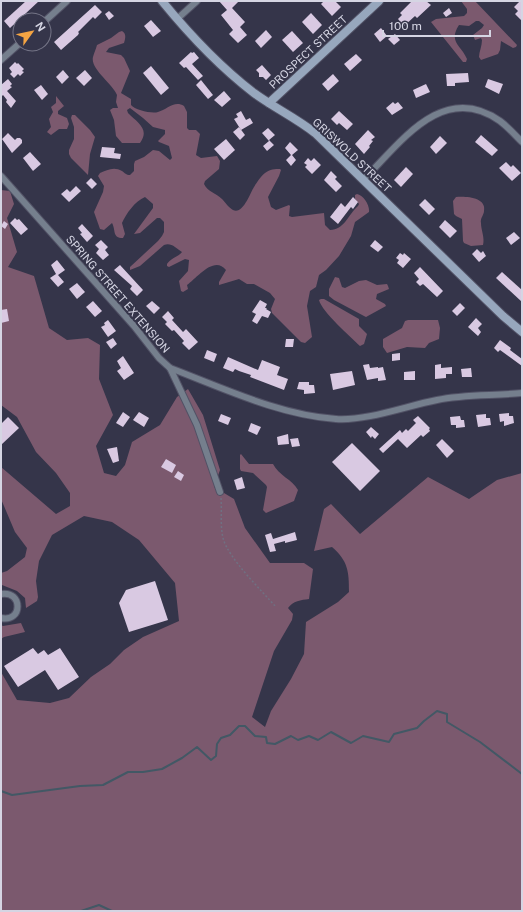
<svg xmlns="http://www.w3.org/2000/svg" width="523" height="912" font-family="'Public Sans',sans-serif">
  <rect width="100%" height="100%" fill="#35354a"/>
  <g fill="#7b596e">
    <path d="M461,1h14l42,44 -1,2 -3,1 -12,-7 -1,9 -2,4 -17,6 -2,-3c0,-5 3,-11 3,-17l-1,-2 -6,2 -2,-5 9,-7 2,-3 -5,-4h-3l-7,5 -10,-1c-11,17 2,20 8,34l-1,3h-3l-32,-40 5,-3 28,-3 3,-3v-4z"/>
    <path d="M122,31c5,3 3,8 2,12l-15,5 -3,4 15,3 3,3 6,13 -9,22 10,6v6c4,5 21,9 27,7 9,-2 16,-12 26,-6l3,6v16l2,2h7l4,4 -4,21 5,3 16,-2 3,5 -1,8 -14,12 -1,3c4,8 12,9 18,15 3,3 7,9 11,11 10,5 17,-17 21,-23 3,-5 7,-11 11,-14 5,-4 10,-4 15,-4l1,1 -2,6 -11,21 3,10 5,3 13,-5 1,1 -1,10 3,1 32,-4 1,12 5,5c14,0 18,-15 28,-24l1,-2 -4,-5v-4l2,-1c6,1 13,11 12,18l-14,10 -4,14 -12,20 -13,14 -7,5 -3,12 -6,4 -3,15 5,31 -7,6 -4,-1 -29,-29 -1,-4 4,-10 -5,-6 -16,-9h-7l-8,-5 -20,6v-3l7,-12c-12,-15 -29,8 -39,15l1,4 -5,3 -2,-1 -2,-10 9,-10 1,-11 -4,-1 -16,8 -2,-1v-2c4,-6 11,-7 15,-12 -6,-4 -11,-10 -18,-7l-24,21 -10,4v-3l28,-26 4,-5 2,-4v-10l-4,-4h-3l-17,15 -6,1 19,-26v-4l-8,-7c-10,4 -19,17 -23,26l3,11 -2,4c-11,0 -7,-8 -11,-15l-8,7 -4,-1 -6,-17 9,-20 1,-6 -6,-10 2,-3c7,-3 14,-7 22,-2 3,2 4,4 8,4l4,-4v-7l1,-3 9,-4 9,-7 6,1 11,9 2,-2 -3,-12 -10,-4 -1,-1 7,-7v-4l-12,-3 -10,-9 -13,-10 -3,2 1,3c10,10 22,16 12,30h-18l-6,-7 -2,-16 -4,-10 3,-2h5l-2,-6 1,-7c-4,-11 -27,-26 -24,-38 1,-4 3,-8 4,-12l14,-7 8,-6z"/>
    <polygon points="56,96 64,106 58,111 58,114 67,118 69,124 67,129 59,129 51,135 47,132 51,127 49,119 53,112 51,107 56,103"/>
    <polygon points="72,115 75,115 90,130 95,137 90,154 88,175 71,158 69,154 69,150 74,139 74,127 71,118"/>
    <path d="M1,190l9,1 4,13 -7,14 10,34 -9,15 26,9 15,52 18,12 21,-2 12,7 -1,34 14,36 -17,31 8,27 12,3 9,-11 7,-23 28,-17 17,-28 11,-8 15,26 17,55 -6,17 20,12 11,29 25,35h34l9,6 -4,30c-8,1 -16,2 -21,9l5,6 -1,6 -18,31 -22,66 13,10 6,-16 20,-32 13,-25 2,-32 32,-20 11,-10c0,-21 -1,-31 -17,-45l-18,4 10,-42 7,-5 29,30 68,-57 41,22 28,-19 25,-7v438h-521v-239l16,28 33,3 19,-5 22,-21 19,-13 14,-14 19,-13 36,-16 -4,-38 -36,-43 -27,-18 -28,-6 -32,19 -13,26 -3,20 2,16 -1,4 -11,7 -1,-10 -8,-7 -15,-6 -1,1v-13l6,-2 18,-14 2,-9 -12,-16 -14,-33v-32l55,47 14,-8v-13l-14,-20 -20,-21 -19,-35 -16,-12z"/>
    <path d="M456,197c9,-1 31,0 28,14 0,4 -4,7 -3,12 0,7 4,15 2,22l-12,1 -7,-3 -1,-2 -1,-22 -6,-3 -2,-2 -1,-13z"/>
    <polygon points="335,277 339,278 342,287 345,288 359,281 366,280 377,285 387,284 388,286 389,289 377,294 376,299 385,304 386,306 366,317 364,316 334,300 329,296 329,289"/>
    <path d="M321,299h3l35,20v7l8,8 -3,10 -4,2c-9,-9 -38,-34 -41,-46z"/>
    <polygon points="408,320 438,320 440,328 439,339 429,343 425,348 407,347 387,353 383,347 383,339 402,328 405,321"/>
    <path d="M241,454l8,10h24c6,12 19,15 25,26l-4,11 -28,12 -3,-3 4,-23 -1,-2 -13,-12 -12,-2 -1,-2v-14z"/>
    <polygon points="21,623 25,632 4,637 1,639 1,625 3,626"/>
  </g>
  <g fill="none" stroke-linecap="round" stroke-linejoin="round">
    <g stroke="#425865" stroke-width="2">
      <polyline points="1,791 12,795 80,786 103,785 128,772 143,772 162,769 182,758 197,747 211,760 216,756 217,744 221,738 230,735 239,726 245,726 255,736 266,737 267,743 275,744 291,736 298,740 309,736 318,740 331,732 351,743 363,736 389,742 394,734 417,728 424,721 437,711 447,714 447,722 480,742 522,774"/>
      <polyline points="81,911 99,905 112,911"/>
    </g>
  </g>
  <g fill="#d9c9e2">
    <polygon points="26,1 39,1 10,28 4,21"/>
    <polygon points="219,1 239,1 232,8 245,22 240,27 247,35 238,43 229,34 233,30 221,15 227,10"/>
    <polygon points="324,1 335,1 341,7 332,16 321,4"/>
    <polygon points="412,1 426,1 431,5 417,18 415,16 404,26 398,19 402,15 400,13"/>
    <polygon points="520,1 522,1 522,21 515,14 518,11 514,7"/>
    <polygon points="95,5 102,12 95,19 93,17 78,32 79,33 78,35 61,50 54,42"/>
    <polygon points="449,8 452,13 446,17 443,13"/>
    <polygon points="109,11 114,16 109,20 105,14"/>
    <polygon points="311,13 322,25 313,34 302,22"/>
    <polygon points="151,20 161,31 153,37 144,26"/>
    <polygon points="381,28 387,36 380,42 374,34"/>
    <polygon points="266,30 272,37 261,48 255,41"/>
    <polygon points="292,31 303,43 293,52 282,40"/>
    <polygon points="395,34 400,40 394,45 388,39"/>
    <polygon points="191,52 192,53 194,52 199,58 192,64 203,76 198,80 186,67 184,68 179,63"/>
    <polygon points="356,54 362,60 350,71 344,64"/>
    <polygon points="15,62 17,64 18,63 24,69 22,71 24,72 20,76 18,74 14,78 10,74 12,72 9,68"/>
    <polygon points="262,65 271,75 266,80 263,77 259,77 259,73 256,70"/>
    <polygon points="151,66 169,88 161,95 143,73"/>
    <polygon points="63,70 69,77 62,84 56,77"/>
    <polygon points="85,70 92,78 84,86 76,78"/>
    <polygon points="468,73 469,82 455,83 455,86 447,86 446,74"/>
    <polygon points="333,74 339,81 328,91 322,84"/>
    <polygon points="8,79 12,84 10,86 12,87 7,91 16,101 11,108 6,102 7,100 3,95 1,97 1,85"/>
    <polygon points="488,79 503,84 499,94 485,87"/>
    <polygon points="201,80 213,95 208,99 196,85"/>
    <polygon points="426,84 430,92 416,98 413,90"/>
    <polygon points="41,85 48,94 42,100 34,90"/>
    <polygon points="224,91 231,99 222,107 214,100"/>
    <polygon points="393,102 395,104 398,102 403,108 392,115 386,108"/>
    <polygon points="241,111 246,120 250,118 253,123 241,130 234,119 238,117 236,114"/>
    <polygon points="339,111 353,124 347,130 339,123 337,125 331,119"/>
    <polygon points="239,127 245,135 240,140 233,132"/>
    <polygon points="268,128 275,135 269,140 274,145 267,151 263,146 269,141 262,133"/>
    <polygon points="368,130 375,137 371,140 373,141 369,146 370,147 364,154 355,144"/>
    <polygon points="8,133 15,140 17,138 20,138 22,140 22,143 12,153 2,139"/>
    <polygon points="481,135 498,150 492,156 475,142"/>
    <polygon points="440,136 447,143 436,154 430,147"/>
    <polygon points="226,139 235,150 224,160 214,149"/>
    <polygon points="290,142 298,150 292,155 296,160 291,166 286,160 291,155 285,148"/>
    <polygon points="102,147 115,148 114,153 121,154 120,159 100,157"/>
    <polygon points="30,152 41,164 33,171 23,158"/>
    <polygon points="308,158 311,161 314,158 321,165 312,174 305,167 307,165 304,163"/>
    <polygon points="506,162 511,167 513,165 521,173 512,181 499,168"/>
    <polygon points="406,167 413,174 401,187 394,180"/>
    <polygon points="331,171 337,177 335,179 342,186 336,192 324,180"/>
    <polygon points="91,178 97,184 92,189 86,183"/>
    <polygon points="76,186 81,191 69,202 61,194 67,189 70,192"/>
    <polygon points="353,197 358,202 353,209 351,207 338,224 330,217 341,203 345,207"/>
    <polygon points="425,199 435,209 429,215 419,205"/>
    <polygon points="15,218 17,220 19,219 28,229 21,235 10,223"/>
    <polygon points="445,220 457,231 450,238 439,227"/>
    <polygon points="4,221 8,224 5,229 1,226"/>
    <polygon points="82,224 93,236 87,242 80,234 82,233 78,228"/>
    <polygon points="514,232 520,238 511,245 506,238"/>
    <polygon points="101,240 108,247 105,250 109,255 103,260 96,253 99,249 95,245"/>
    <polygon points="375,240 383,247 378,252 370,246"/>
    <polygon points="477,249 481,253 483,251 486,256 479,262 472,254"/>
    <polygon points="400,253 403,255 404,253 411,259 403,268 397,263 399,260 396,258"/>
    <polygon points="57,260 65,270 58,275 64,282 58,287 50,278 56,274 51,265"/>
    <polygon points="120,265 143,290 137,296 130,289 132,286 114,270"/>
    <polygon points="420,267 443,291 437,297 423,284 420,286 416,282 419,279 414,273"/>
    <polygon points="502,272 522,290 522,302 496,278"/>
    <polygon points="77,283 85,292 77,299 69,289"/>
    <polygon points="260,300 267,304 265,308 267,308 266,309 271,312 268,318 262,316 257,324 252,321 256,314 252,312"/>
    <polygon points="93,301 102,311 95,317 86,307"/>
    <polygon points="152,301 160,308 154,314 146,306"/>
    <polygon points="460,303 465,308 457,316 452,311"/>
    <polygon points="7,309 9,321 1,323 1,310"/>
    <polygon points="168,311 174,318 172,320 183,332 186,329 198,342 189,350 182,343 184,341 174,330 172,331 165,324 167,322 162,317"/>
    <polygon points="476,318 482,324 478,328 481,332 478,336 468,327"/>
    <polygon points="108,320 116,331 108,337 101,327 105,325 104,323"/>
    <polygon points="113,338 117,344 111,349 106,342"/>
    <polygon points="286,339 294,339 293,347 285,347"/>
    <polygon points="500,340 511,348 510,350 522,359 522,366 500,350 498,352 494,348"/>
    <polygon points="207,350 217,354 214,362 204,358"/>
    <polygon points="400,353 400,360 392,361 392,354"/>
    <polygon points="123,356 134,373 124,380 117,371 121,368 117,361"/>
    <polygon points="228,357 258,370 262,360 280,367 277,375 288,379 284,390 250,377 251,375 239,371 235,369 233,372 223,368"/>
    <polygon points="369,364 370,368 378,367 378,368 383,367 386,380 378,381 378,378 367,380 363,365"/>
    <polygon points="441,364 441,368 452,367 452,374 446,374 446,378 435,379 435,365"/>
    <polygon points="471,368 472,377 462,377 461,369"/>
    <polygon points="352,371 355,385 333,390 330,374"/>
    <polygon points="415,371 415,380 404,380 404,372"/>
    <polygon points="299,382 309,382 309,385 314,385 315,393 304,394 304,390 297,389"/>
    <polygon points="123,412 130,417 123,427 116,423"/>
    <polygon points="139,412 149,418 144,427 133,420"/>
    <polygon points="509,413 509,416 513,416 514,423 504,426 504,421 500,422 499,414"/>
    <polygon points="221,414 231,418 228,425 218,421"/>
    <polygon points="486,414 486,418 490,418 491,425 478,427 476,415"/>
    <polygon points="418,416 430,428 429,429 430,431 423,437 421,435 407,448 398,439 383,453 379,449 400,430 402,433 406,429 408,431 416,423 413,420"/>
    <polygon points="460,416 461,420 464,420 465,427 456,428 456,425 451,425 450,417"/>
    <polygon points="8,417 19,428 1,445 1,424"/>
    <polygon points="251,423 261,427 257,435 248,431"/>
    <polygon points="371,427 379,434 375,439 372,436 371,438 366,432"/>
    <polygon points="288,434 289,444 278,445 277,437"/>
    <polygon points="298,438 300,446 292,447 290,439"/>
    <polygon points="442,439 454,451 447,458 436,445"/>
    <polygon points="352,443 380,471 360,491 332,462"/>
    <polygon points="117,447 119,461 113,463 107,449"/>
    <polygon points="166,459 176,465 172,473 161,467"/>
    <polygon points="178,471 184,475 181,481 174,477"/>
    <polygon points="242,477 245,488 237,490 234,480"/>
    <polygon points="295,532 297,540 285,543 285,541 274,544 276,551 270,552 265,535 271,533 273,539"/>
    <polygon points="155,581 168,620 129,632 119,603 126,590"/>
    <polygon points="33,648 38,654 44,650 48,655 60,648 79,677 58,690 45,670 18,687 4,666"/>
  </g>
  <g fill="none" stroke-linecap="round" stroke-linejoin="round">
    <g stroke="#525266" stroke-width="8">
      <g id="street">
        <polyline points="177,19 197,1"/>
        <polyline points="44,22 67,1"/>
        <polyline points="1,60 20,43"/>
        <path d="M1,176l133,150 25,32 11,10c53,20 109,47 166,51 31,2 70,-13 101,-19 28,-6 57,-4 85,-7"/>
        <path d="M363,180c36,-35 79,-100 137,-59 8,6 15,14 22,21"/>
        <polyline points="170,368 197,425 220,492"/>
        <path d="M1,594c22,-4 22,29 0,24"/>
      </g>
    </g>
    <g stroke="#525266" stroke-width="10">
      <g id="secondary">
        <path d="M162,1c27,33 58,66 92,92 19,14 42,25 61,40l188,183 19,16"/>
        <polyline points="269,103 379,1"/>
      </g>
    </g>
    <path stroke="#707082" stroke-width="1.5" stroke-dasharray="2 2" stroke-linecap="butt" d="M221,498c1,13 -1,27 2,40 5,20 39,53 53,69"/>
    <use href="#street" stroke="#757f8d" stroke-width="6"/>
    <use href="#secondary" stroke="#97a7bd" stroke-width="8"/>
  </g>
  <g text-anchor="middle" stroke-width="4" stroke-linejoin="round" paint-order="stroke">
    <g font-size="11" fill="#d5d5e3" stroke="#35354a">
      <text transform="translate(308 52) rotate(-43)" y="4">PROSPECT STREET</text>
      <text transform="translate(352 155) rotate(43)" y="4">GRISWOLD STREET</text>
      <text transform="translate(118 294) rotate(49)" y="4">SPRING STREET EXTENSION</text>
    </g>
  </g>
  <rect width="523" height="912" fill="none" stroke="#d5d5e3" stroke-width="4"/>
  <g transform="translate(32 32) rotate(57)"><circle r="19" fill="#35354a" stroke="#757587"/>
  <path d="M0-3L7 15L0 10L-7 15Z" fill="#f4a443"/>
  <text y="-6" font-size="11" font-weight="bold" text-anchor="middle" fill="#d5d5e3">N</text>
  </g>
  <path d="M383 30v6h107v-6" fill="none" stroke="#d5d5e3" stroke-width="2"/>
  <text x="389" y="30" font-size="12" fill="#d5d5e3" stroke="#35354a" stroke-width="3" paint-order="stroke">100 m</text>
</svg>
